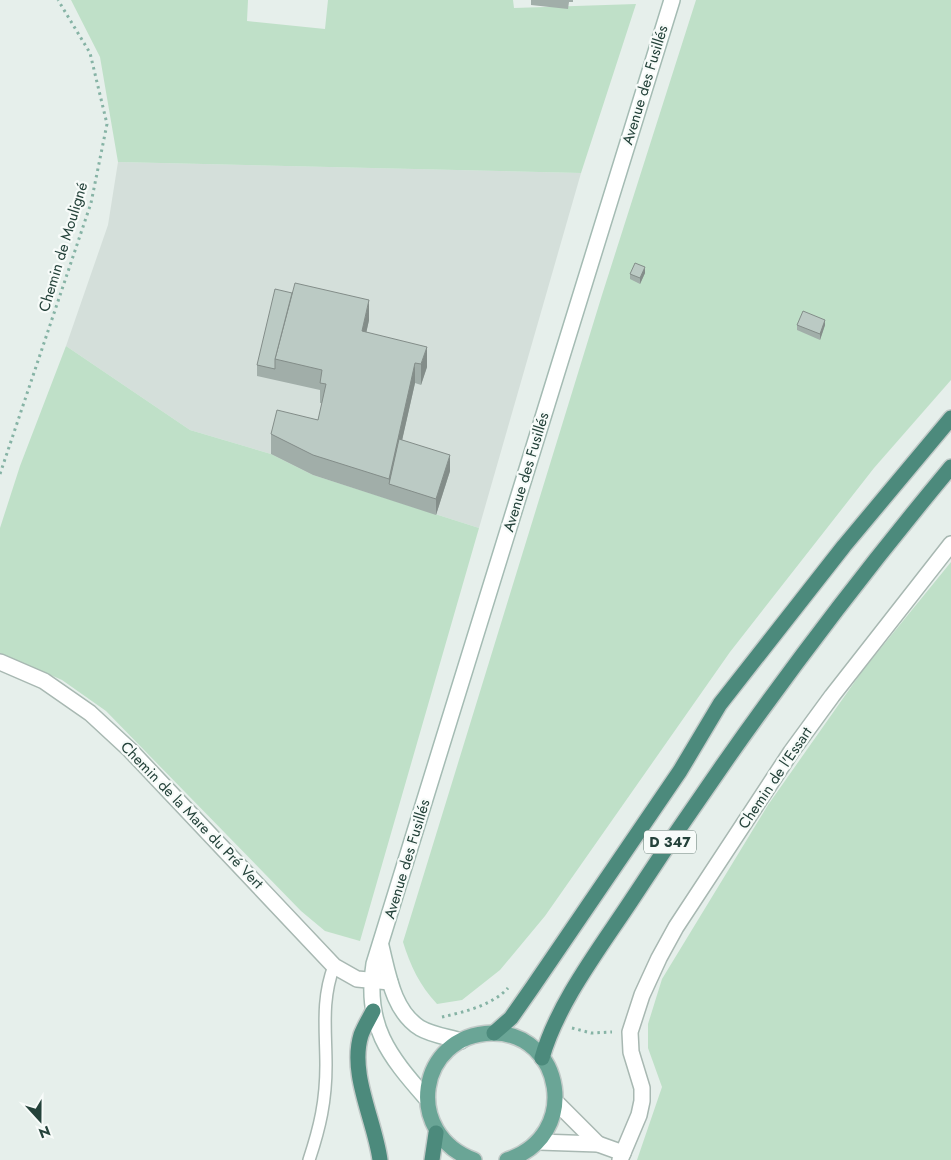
<svg xmlns="http://www.w3.org/2000/svg" width="951" height="1160" font-family="Jost,sans-serif">
  <rect width="100%" height="100%" fill="#e6efeb"/>
  <polygon fill="#d4dfda" points="118,162 581,173 479,528 313,475 271,454 190,430 66,346 108,225"/>
  <g fill="#bfe0c8">
    <polygon points="71,0 248,0 247,21 325,29 328,0 513,0 514,8 636,4 581,173 118,162 100,57"/>
    <path d="M696,0h255v380l-77,88 -144,184 -185,264 -45,54 -38,30 -25,4c-17,-18 -27,-39 -34,-62l199,-647z"/>
    <polygon points="66,346 190,430 271,454 313,475 479,528 360,941 325,931 301,911 106,711 62,680 0,653 0,528 20,466"/>
    <polygon points="951,562 951,1160 637,1160 662,1087 648,1048 648,1024 662,979 768,805 863,670"/>
  </g>
  <g fill="none" stroke-linecap="round" stroke-linejoin="round">
    <g stroke="#a8b8b2" stroke-width="14">
      <path id="service" d="M309,1160c11,-33 17,-59 17,-95 0,-34 -5,-65 8,-99"/>
    </g>
    <g stroke="#a8b8b2" stroke-width="18">
      <g id="minor">
        <polyline points="0,662 44,681 90,713 130,750 334,966 357,979 390,982"/>
        <polyline points="556,1102 598,1144"/>
        <polyline points="539,1142 598,1144 623,1153"/>
        <polyline points="620,1160 639,1115 642,1101 642,1088 631,1052 630,1032 642,995 659,958 676,927 791,752 832,696 951,544"/>
      </g>
    </g>
    <g stroke="#a4bbb3" stroke-width="18">
      <g id="secondary">
        <path d="M381,946c7,28 12,65 39,82 12,7 28,9 41,13"/>
        <path d="M426,1098c-37,-42 -62,-73 -52,-134l298,-964"/>
      </g>
    </g>
    <g stroke="#c2cac8" stroke-width="18">
      <path id="primary" d="M474,1160c-71,-26 -57,-125 18,-127 71,-1 90,103 15,127"/>
    </g>
    <g stroke="#c2cac8" stroke-width="18">
      <g id="trunk">
        <path d="M373,1011c-4,8 -9,16 -12,24 -12,39 14,86 19,125"/>
        <polyline points="494,1033 511,1018 532,988 680,771 720,704 844,546 951,418"/>
        <path d="M542,1058c15,-54 58,-110 89,-157 98,-151 205,-296 320,-434"/>
        <polyline points="432,1160 436,1133"/>
      </g>
    </g>
    <g stroke="#86b3a5" stroke-width="3" stroke-dasharray="2.5 4" stroke-linecap="butt">
      <polyline points="0,474 91,203 107,124 90,53 58,0"/>
      <path d="M442,1017c22,-5 51,-12 66,-29"/>
      <polyline points="572,1028 591,1033 612,1032"/>
    </g>
    <use href="#service" stroke="#fff" stroke-width="11"/>
    <use href="#minor" stroke="#fff" stroke-width="15"/>
    <use href="#secondary" stroke="#fff" stroke-width="15"/>
    <use href="#primary" stroke="#6aa596" stroke-width="15"/>
    <use href="#trunk" stroke="#4c8a7c" stroke-width="15"/>
  </g>
  <g fill="#a1aea9">
    <polygon points="531,0 573,0 573,2 569,2 568,9 531,5"/>
    <polygon points="645,273 640,284 630,279 630,274"/>
    <polygon points="292,293 369,320 366,333 427,367 421,385 415,383 402,440 450,471 436,515 313,475 271,454 271,434 318,420 322,403 320,403 320,390 257,376 257,365"/>
    <polygon points="797,325 825,325 820,340 797,330"/>
  </g>
  <g fill="#838d89">
    <polygon points="645,267 645,273 640,284 640,278"/>
    <polygon points="369,300 369,320 362,352 362,331"/>
    <polygon points="825,320 825,325 820,340 820,334"/>
    <polygon points="427,347 427,367 421,385 421,364"/>
    <polygon points="415,363 415,383 392,485 389,484 389,479"/>
    <polygon points="450,455 450,471 436,515 436,499"/>
  </g>
  <g fill="#bbcac4" stroke="#838d89">
    <polygon points="635,263 645,267 640,278 630,274"/>
    <polygon points="295,283 369,300 362,331 427,347 421,364 415,363 389,479 313,455 271,434 277,410 318,420 326,384 320,383 322,370 275,359"/>
    <polygon points="275,289 292,293 275,359 275,369 257,365"/>
    <polygon points="803,311 825,320 820,334 797,325"/>
    <polygon points="399,439 450,455 436,499 389,484"/>
  </g>
  <g text-anchor="middle" stroke-width="4.5" stroke-linejoin="round" paint-order="stroke">
    <rect fill="#f7fbf9" stroke="#637a73" stroke-width="1" x="644" y="830.5" width="52" height="23" rx="4"/>
    <g font-size="14" font-weight="bold" fill="#24423a">
      <text x="670" y="847">D 347</text>
    </g>
    <g font-size="15" fill="#24423a" stroke="#f7fbf9">
      <text transform="translate(645 85) rotate(-73)" y="5">Avenue des Fusillés</text>
      <text transform="translate(63 247) rotate(-73)" y="5">Chemin de Mouligné</text>
      <text transform="translate(526 472) rotate(-73)" y="5">Avenue des Fusillés</text>
      <text transform="translate(775 778) rotate(-56)" y="5">Chemin de l'Essart</text>
      <text transform="translate(192 815) rotate(46)" y="5">Chemin de la Mare du Pré Vert</text>
      <text transform="translate(407 859) rotate(-73)" y="5">Avenue des Fusillés</text>
    </g>
  </g>
  <g transform="translate(40 1120) rotate(159)" stroke="#f7fbf9" stroke-width="4" paint-order="stroke">
  <path d="M0-4L9 19L0 12L-9 19Z" fill="#24423a"/>
  <text y="-8" font-size="14" font-weight="bold" text-anchor="middle" fill="#24423a">N</text>
  </g>
</svg>
